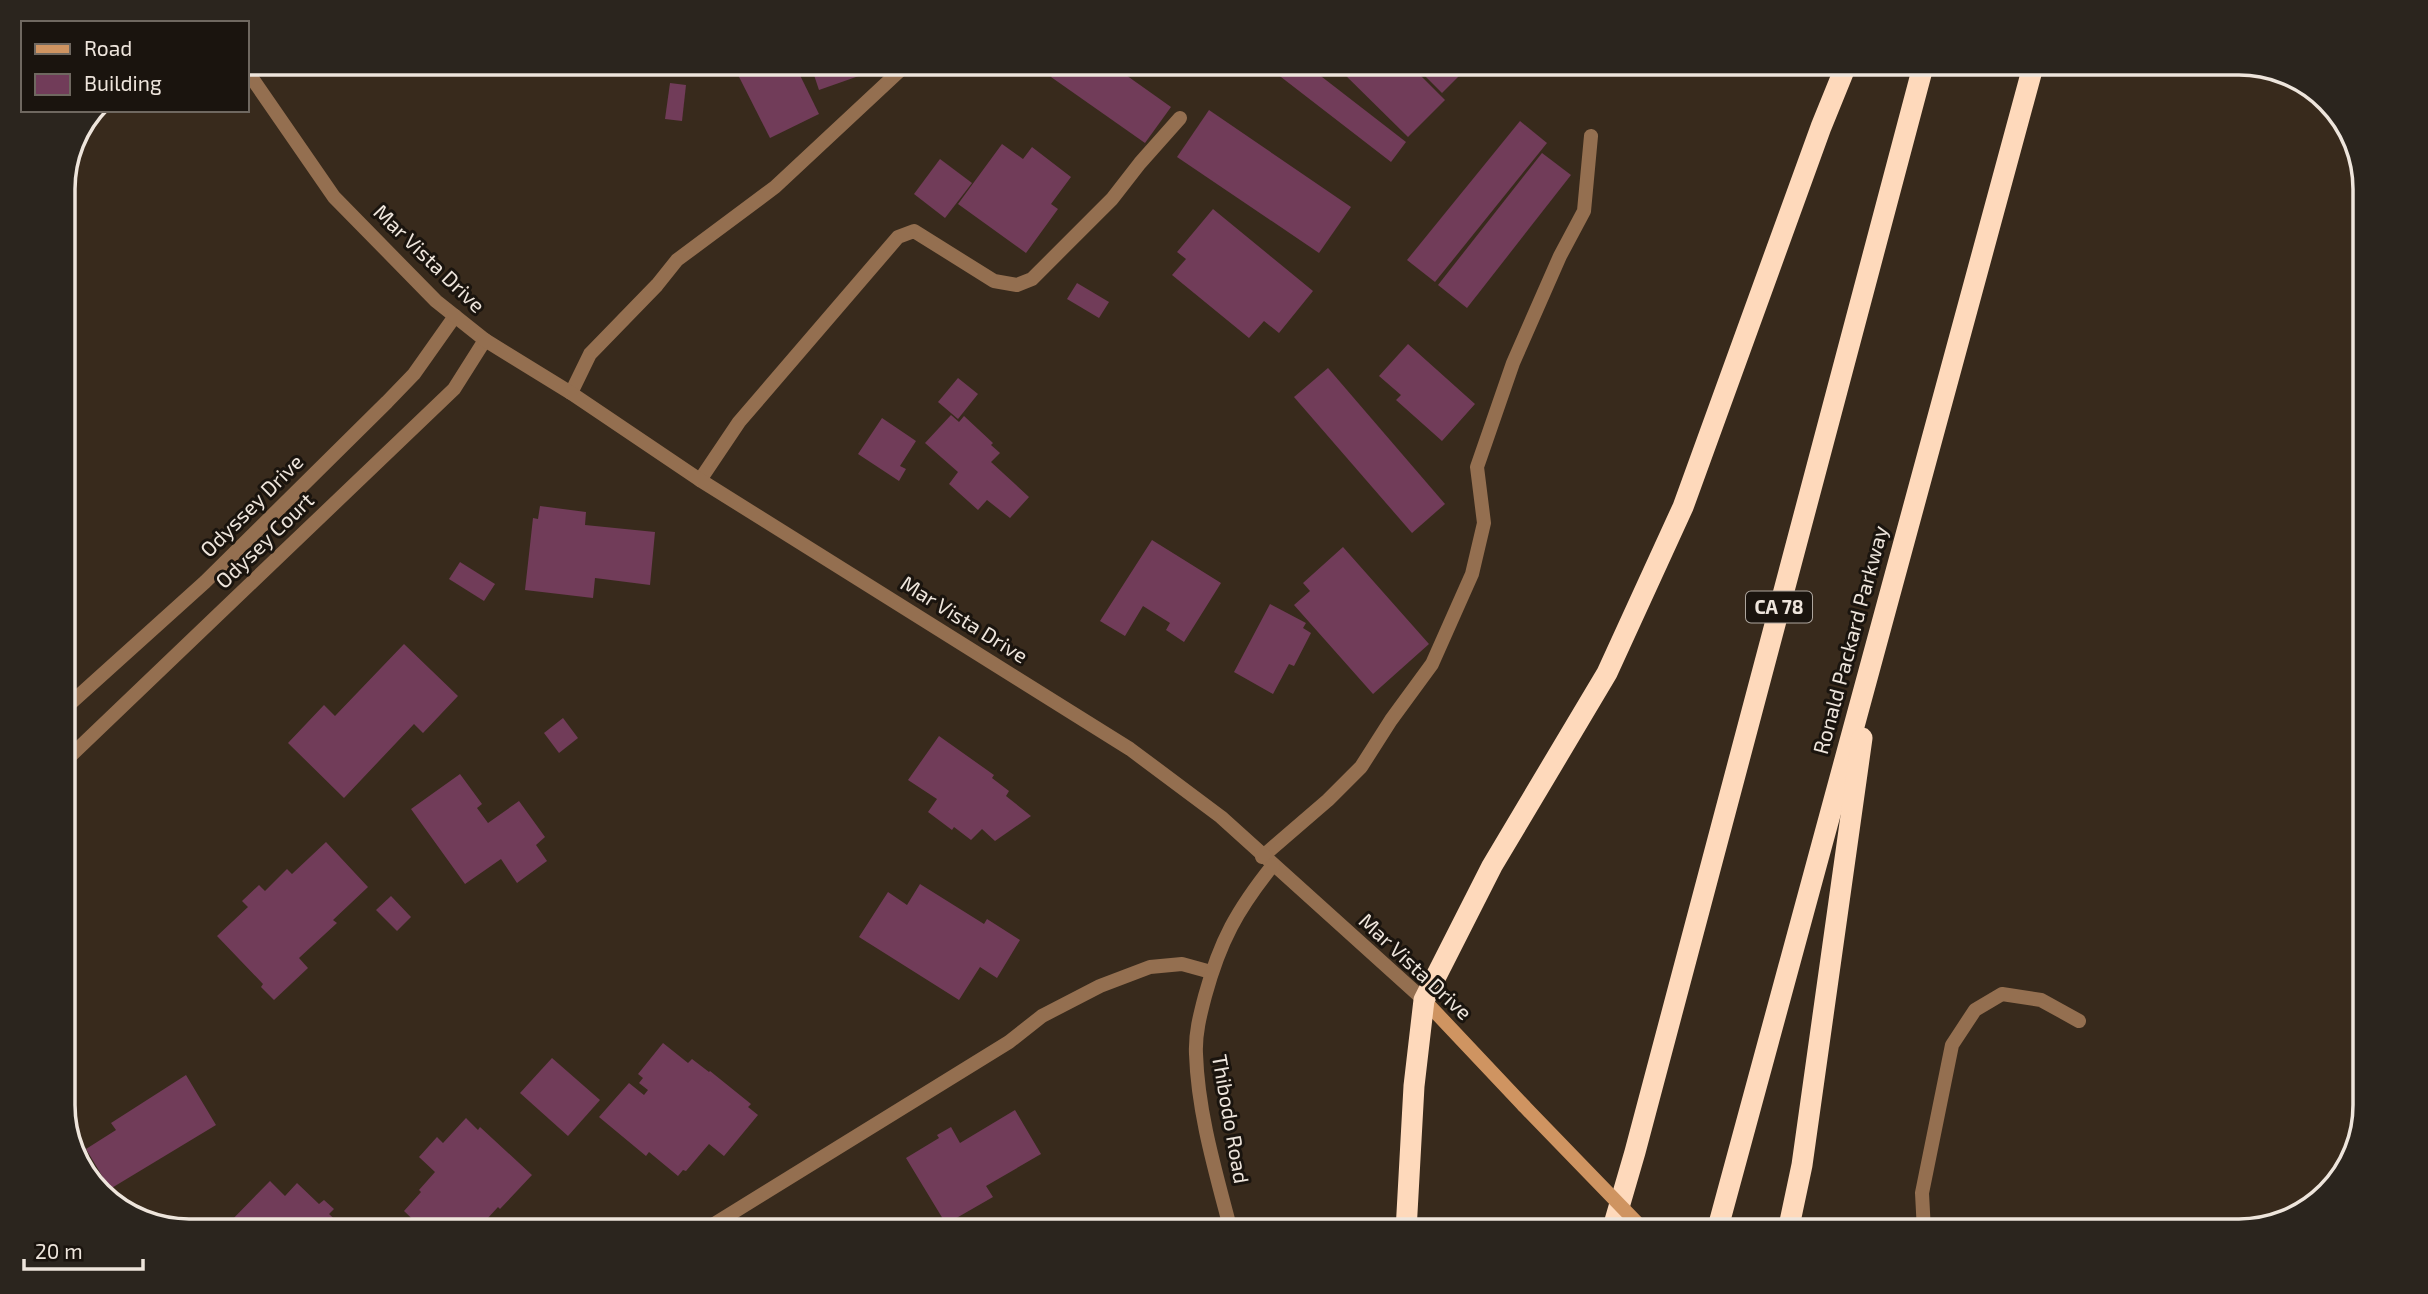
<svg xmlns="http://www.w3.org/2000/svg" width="2428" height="1294" font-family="'Exo 2',sans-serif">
  <rect width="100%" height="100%" fill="#382a1c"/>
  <g fill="#713c59">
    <polygon points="732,63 794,63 819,114 770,138"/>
    <polygon points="810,63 871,63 873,71 819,90"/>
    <polygon points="1061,63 1109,63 1171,107 1145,143 1051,77"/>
    <polygon points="1263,63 1304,63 1406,142 1391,162"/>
    <polygon points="1333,63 1408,63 1445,100 1408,137"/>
    <polygon points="1412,63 1472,63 1442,93"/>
    <polygon points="670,83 686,85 682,121 665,119"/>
    <polygon points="1209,110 1351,207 1319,253 1177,157"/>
    <polygon points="1520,121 1547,143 1435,282 1407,260"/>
    <polygon points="1002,144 1023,159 1032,147 1071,177 1051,204 1058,209 1026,253 958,204"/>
    <polygon points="1542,153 1571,175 1467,308 1438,285"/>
    <polygon points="940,159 972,183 945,218 914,194"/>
    <polygon points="1213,209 1313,291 1279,333 1264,321 1249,338 1172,275 1186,259 1177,252"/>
    <polygon points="1077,283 1109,302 1099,318 1067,299"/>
    <polygon points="1408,344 1475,404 1442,441 1396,400 1401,395 1379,376"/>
    <polygon points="1328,368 1445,504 1412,533 1294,397"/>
    <polygon points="958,378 978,394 958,419 938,402"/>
    <polygon points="951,415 959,422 964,416 993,443 991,445 1000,453 991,462 1029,497 1010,518 987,500 978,510 949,484 958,472 925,443"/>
    <polygon points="882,418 916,441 900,466 906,469 899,481 858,454"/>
    <polygon points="540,506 586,512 585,525 655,532 650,585 595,578 593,598 525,590 533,518 538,519"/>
    <polygon points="1152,540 1221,583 1184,642 1166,630 1170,623 1143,606 1125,636 1100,621"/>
    <polygon points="1343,547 1429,644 1373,694 1294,605 1310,591 1303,583"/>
    <polygon points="460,562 495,584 484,601 449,579"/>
    <polygon points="1270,604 1306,623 1303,628 1311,633 1294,666 1289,664 1273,694 1234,672"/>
    <polygon points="404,644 458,696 423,733 414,724 344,798 288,743 324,705 335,716"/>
    <polygon points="563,718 578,738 559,753 544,733"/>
    <polygon points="939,736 994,775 992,778 1009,791 1006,796 1031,816 995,841 982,829 971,840 954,827 952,830 928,812 937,799 908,780"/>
    <polygon points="460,774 482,804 477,808 488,823 519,801 545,837 536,845 547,861 517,883 501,859 465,884 411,809"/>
    <polygon points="326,842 368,887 333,920 337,923 299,958 308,968 274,1000 261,987 263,984 217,936 248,907 242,901 259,885 265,891 287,869 292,874"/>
    <polygon points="920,884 984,924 987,919 1020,940 997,978 980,967 959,1000 859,937 888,892 907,905"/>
    <polygon points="391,896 411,917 397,931 376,910"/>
    <polygon points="663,1043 688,1063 692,1059 709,1072 710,1071 751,1104 748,1107 758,1115 724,1156 709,1144 686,1171 683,1170 678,1176 649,1152 646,1156 599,1117 629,1083 644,1095 648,1090 639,1083 643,1078 638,1074"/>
    <polygon points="552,1058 600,1100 568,1136 520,1093"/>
    <polygon points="186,1075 216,1125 110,1189 86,1149 116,1130 111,1123"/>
    <polygon points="1015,1110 1041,1154 986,1186 993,1197 946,1224 906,1158 939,1138 937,1135 951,1127 960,1143"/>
    <polygon points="466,1118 478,1130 480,1127 532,1175 500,1209 498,1207 476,1231 425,1231 404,1211 421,1192 419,1190 435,1172 419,1157 437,1137 443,1143"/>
    <polygon points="270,1181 285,1196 297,1183 319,1204 324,1200 334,1209 329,1214 347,1231 264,1231 262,1229 260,1231 229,1231 225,1227"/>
  </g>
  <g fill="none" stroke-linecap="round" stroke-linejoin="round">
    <g stroke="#946f50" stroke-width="14">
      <polyline points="571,393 590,354 657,285 677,260 775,187 908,63"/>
      <polyline points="700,480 739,422 898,237 914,231 994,281 1017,285 1032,279 1112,199 1140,163 1180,118"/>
      <polyline points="1262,857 1328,800 1361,767 1391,720 1432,664 1472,574 1484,523 1477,467 1513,363 1560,256 1584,211 1591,136"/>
      <polyline points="1924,1231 1922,1193 1952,1045 1975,1010 2002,994 2041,1000 2079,1021"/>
    </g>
    <g stroke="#946f50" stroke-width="14">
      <polyline points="63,710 205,582 387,402 414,374 455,316"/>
      <polyline points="63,763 454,389 485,340"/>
      <polyline points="703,1231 1009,1042 1042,1016 1100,986 1150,967 1182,964 1211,972"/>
    </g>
    <g stroke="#946f50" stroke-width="14">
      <polyline points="247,71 334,197 436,301 485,340 571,393 700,480 1130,749 1221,817 1424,1000"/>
      <path d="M1231,1231c-15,-58 -33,-117 -35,-177 -1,-20 4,-39 9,-58 15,-55 32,-86 68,-131"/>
    </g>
    <polyline stroke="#cf9461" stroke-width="14" points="1424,1000 1524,1106"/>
    <g stroke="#fed9bb" stroke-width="21">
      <polyline points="1406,1231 1414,1086 1424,1000 1492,866 1607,673 1683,507 1821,127 1847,63"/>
      <polyline points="1612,1231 1635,1152 1924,63"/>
      <polyline points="1717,1231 2034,63"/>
      <polyline points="1788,1231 1802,1165 1862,738"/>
    </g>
    <polyline stroke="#cf9461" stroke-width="14" points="1524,1106 1645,1231"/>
  </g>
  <g text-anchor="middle" stroke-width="6" stroke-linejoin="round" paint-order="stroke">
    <rect fill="#1a140e" stroke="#aea69e" stroke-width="2" x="1746" y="591.5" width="66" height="31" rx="5"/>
    <g font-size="19" font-weight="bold" fill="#eee5dc">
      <text x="1779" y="614">CA 78</text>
    </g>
    <g font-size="21" fill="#eee5dc" stroke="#1a140e">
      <text transform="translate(429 259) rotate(44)" y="7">Mar Vista Drive</text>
      <text transform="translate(252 506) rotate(-45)" y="7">Odyssey Drive</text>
      <text transform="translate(265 541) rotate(-44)" y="7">Odysey Court</text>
      <text transform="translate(964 620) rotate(32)" y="7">Mar Vista Drive</text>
      <text transform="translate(1851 640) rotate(-75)" y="7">Ronald Packard Parkway</text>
      <text transform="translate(1415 967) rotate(43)" y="7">Mar Vista Drive</text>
      <text transform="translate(1230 1119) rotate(80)" y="7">Thibodo Road</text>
    </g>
  </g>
  <path d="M0 0H2428V1294H0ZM189 75H2239A114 114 0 0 1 2353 189V1105A114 114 0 0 1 2239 1219H189A114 114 0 0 1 75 1105V189A114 114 0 0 1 189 75Z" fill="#2b251e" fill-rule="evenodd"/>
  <path fill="none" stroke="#eee5dc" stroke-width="3.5" d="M189 75H2239A114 114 0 0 1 2353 189V1105A114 114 0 0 1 2239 1219H189A114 114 0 0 1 75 1105V189A114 114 0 0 1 189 75Z"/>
  <rect x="21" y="21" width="228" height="91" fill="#1a140e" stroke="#6f6860" stroke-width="2"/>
  <rect x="35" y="44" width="35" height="10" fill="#cf9461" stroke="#6f6860" stroke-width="2"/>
  <text x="84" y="56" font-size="21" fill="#eee5dc">Road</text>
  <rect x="35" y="74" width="35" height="21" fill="#713c59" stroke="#6f6860" stroke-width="2"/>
  <text x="84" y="91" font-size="21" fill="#eee5dc">Building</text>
  <path d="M24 1259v10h119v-10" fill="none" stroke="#eee5dc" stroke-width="3.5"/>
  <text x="35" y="1259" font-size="21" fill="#eee5dc" stroke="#1a140e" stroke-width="5" paint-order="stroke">20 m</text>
</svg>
